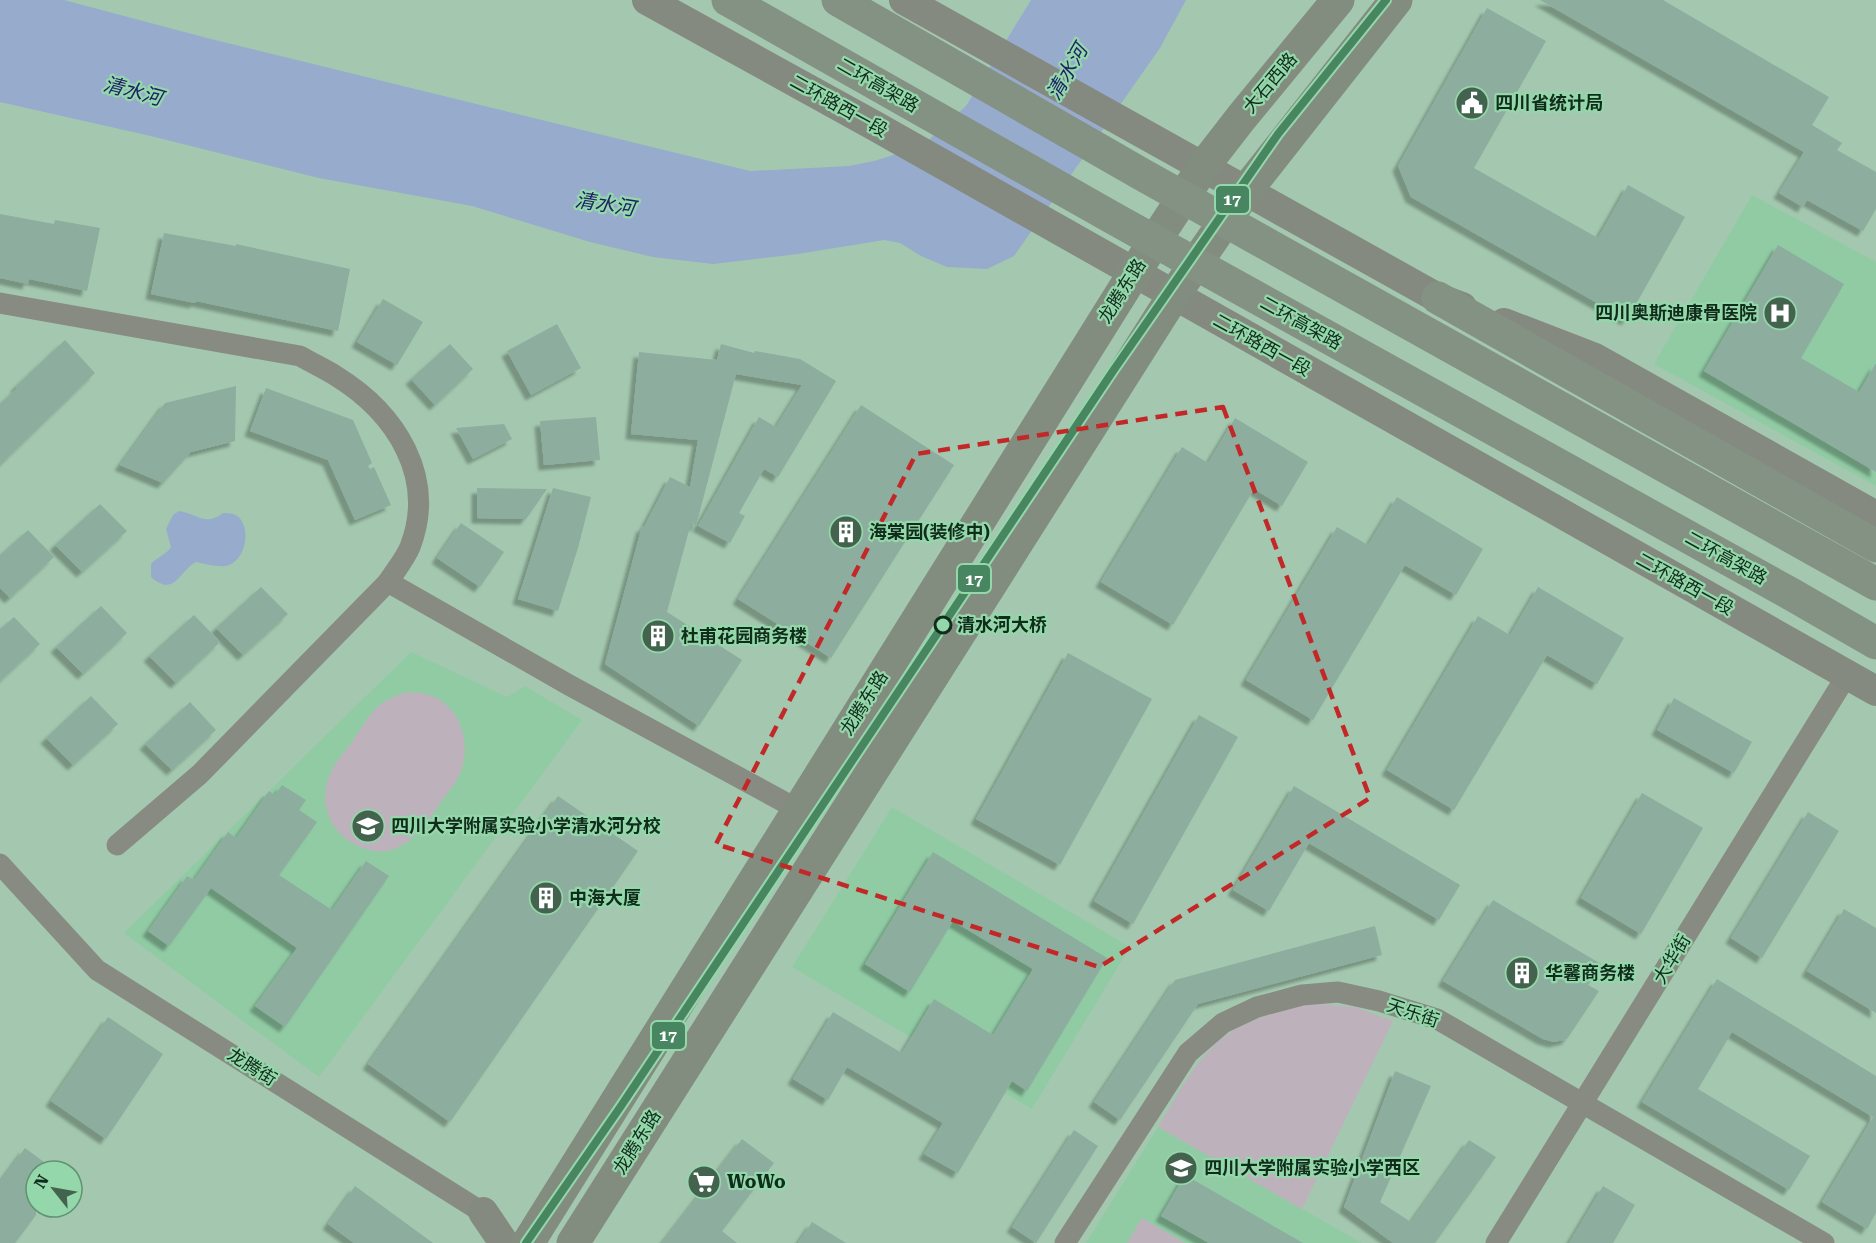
<svg xmlns="http://www.w3.org/2000/svg" width="1876" height="1243" font-family="'Roboto Serif','Noto Sans SC',serif">
  <defs>
    <filter id="shadow"><feDropShadow dx="-5.5" dy="5.5" stdDeviation="1.5" flood-color="#0004"/></filter>
  </defs>
  <rect width="100%" height="100%" fill="#a3c8af"/>
  <g fill="#90cba4">
    <polygon points="1752,195 1876,262 1876,486 1654,364"/>
    <polygon points="411,652 507,697 525,686 582,720 319,1077 124,933"/>
    <polygon points="892,807 1130,947 1032,1109 792,967"/>
    <polygon points="1158,1127 1362,1243 1086,1243"/>
  </g>
  <g fill="#bdb2bc">
    <path d="M407,692c6,1 13,0 19,2 33,9 46,46 35,77 -4,12 -15,23 -22,34 -18,25 -38,57 -76,43 -32,-11 -47,-45 -32,-76 5,-11 14,-21 21,-30 18,-27 22,-40 55,-50z"/>
    <path d="M1309,1003l46,4 38,14 -91,188 -144,-82c19,-31 37,-68 66,-90 23,-18 58,-27 85,-34z"/>
    <polygon points="1142,1218 1185,1243 1127,1243"/>
  </g>
  <g fill="#97abcc">
    <polygon points="0,0 64,0 207,38 750,171 849,166 874,161 922,146 966,106 1031,0 1186,0 1160,48 1014,256 987,269 947,267 921,256 900,243 884,240 798,254 713,264 653,257 590,242 472,206 319,178 155,137 0,102"/>
    <path d="M179,511c20,3 25,16 44,2 4,0 7,0 10,1 20,6 15,49 -8,52 -9,1 -19,-2 -29,-4 -17,9 -21,36 -45,15v-13c6,-7 16,-10 20,-17l-5,-18 7,-14z"/>
  </g>
  <g fill="#8dad9e" filter="url(#shadow)">
    <polygon points="1540,0 1663,0 1829,97 1812,125 1842,143 1837,150 1876,172 1876,209 1863,231 1807,200 1803,207 1779,193 1804,152"/>
    <polygon points="1487,8 1546,41 1474,168 1598,238 1628,185 1685,217 1627,320 1411,197 1398,166"/>
    <polygon points="0,214 54,224 55,220 100,228 87,291 29,279 28,284 0,278"/>
    <polygon points="164,233 236,246 236,244 350,269 338,331 196,301 195,303 151,294"/>
    <polygon points="1778,245 1844,284 1801,358 1859,392 1876,363 1876,472 1704,371"/>
    <polygon points="383,299 423,322 397,365 357,342"/>
    <polygon points="557,324 581,368 531,395 507,351"/>
    <polygon points="65,340 95,373 0,465 0,404 17,388 16,386"/>
    <polygon points="450,344 473,369 435,405 411,379"/>
    <polygon points="721,344 754,353 755,351 800,359 836,381 778,477 764,469 739,513 745,516 730,543 698,526 759,417 776,427 802,385 736,374 696,526 691,523 667,612 742,660 699,726 605,664 642,526 644,527 670,477 690,487 698,440 631,434 639,352 717,360"/>
    <polygon points="236,386 235,441 191,452 163,483 120,465 165,403"/>
    <polygon points="266,388 353,420 372,463 368,466 370,469 374,467 391,505 355,520 328,460 250,431"/>
    <polygon points="861,405 954,465 831,658 738,599"/>
    <polygon points="596,417 600,460 544,465 540,421"/>
    <polygon points="1235,418 1308,462 1282,506 1254,489 1173,625 1101,582 1182,447 1208,463"/>
    <polygon points="504,424 512,439 473,459 456,428"/>
    <polygon points="477,488 547,489 526,519 477,518"/>
    <polygon points="553,488 591,497 578,548 558,611 518,599"/>
    <polygon points="1397,497 1483,549 1456,595 1405,565 1313,720 1246,680 1337,527 1368,545"/>
    <polygon points="100,504 127,531 82,572 55,545"/>
    <polygon points="461,523 504,552 480,587 437,558"/>
    <polygon points="28,530 54,557 10,598 0,588 0,555"/>
    <polygon points="261,587 288,614 243,655 216,628"/>
    <polygon points="1538,587 1624,638 1597,684 1547,655 1454,810 1387,770 1478,616 1510,635"/>
    <polygon points="101,606 127,633 83,674 56,647"/>
    <polygon points="194,615 220,642 176,683 149,656"/>
    <polygon points="14,617 40,644 0,681 0,629"/>
    <polygon points="1068,653 1152,699 1060,865 976,819"/>
    <polygon points="91,696 118,724 73,765 46,738"/>
    <polygon points="1674,698 1752,742 1734,773 1657,730"/>
    <polygon points="190,702 216,730 172,770 145,744"/>
    <polygon points="1199,715 1238,737 1133,924 1094,901"/>
    <polygon points="282,785 306,800 299,810 317,822 279,875 332,910 366,861 389,876 285,1027 255,1006 297,948 211,888 169,946 148,931 187,876 194,880 228,832 236,838 269,791 275,795"/>
    <polygon points="1294,786 1460,885 1439,920 1309,843 1269,911 1233,890"/>
    <polygon points="1642,793 1703,828 1641,934 1581,898"/>
    <polygon points="558,796 638,851 450,1122 368,1064"/>
    <polygon points="1808,812 1839,831 1762,958 1731,938"/>
    <polygon points="933,852 1107,958 1027,1091 1012,1081 958,1173 924,1154 943,1123 847,1067 828,1100 793,1079 833,1012 902,1053 934,999 993,1035 1033,969 953,921 910,992 865,964"/>
    <polygon points="1493,900 1601,964 1588,985 1599,991 1567,1039 1554,1042 1543,1039 1443,981"/>
    <polygon points="1844,909 1876,928 1876,1013 1807,971"/>
    <polygon points="1375,926 1382,955 1198,1004 1120,1120 1094,1102 1175,980"/>
    <polygon points="1717,979 1876,1076 1876,1213 1867,1229 1822,1202 1873,1117 1732,1032 1698,1089 1810,1156 1789,1190 1642,1102"/>
    <polygon points="108,1017 163,1054 106,1139 51,1101"/>
    <polygon points="1395,1071 1431,1086 1380,1202 1411,1222 1469,1140 1496,1157 1435,1243 1393,1243 1344,1207"/>
    <polygon points="1074,1130 1098,1146 1036,1243 1012,1227"/>
    <polygon points="742,1139 774,1163 722,1231 737,1243 662,1243"/>
    <polygon points="25,1148 56,1171 36,1171 36,1215 15,1243 0,1243 0,1182"/>
    <polygon points="1185,1175 1303,1243 1209,1243 1161,1216"/>
    <polygon points="355,1186 433,1243 354,1243 328,1224"/>
    <polygon points="1603,1186 1635,1205 1613,1243 1569,1243"/>
    <polygon points="812,1222 846,1243 798,1243"/>
  </g>
  <g fill="none" stroke-linecap="round" stroke-linejoin="round">
    <g stroke="#888b82" stroke-width="21">
      <path d="M0,303l300,53c12,7 25,13 36,20 60,37 101,101 74,171 -5,12 -15,24 -22,35l181,103 228,124"/>
      <polyline points="117,845 200,774 388,582"/>
      <polyline points="0,864 97,970 493,1219"/>
      <polyline points="1065,1243 1188,1053 1223,1023 1257,1007 1302,995 1338,992 1379,1001 1437,1019 1824,1243"/>
      <polyline points="1496,1243 1847,675"/>
    </g>
    <g stroke="#848a7f" stroke-width="30">
      <polyline points="647,0 875,126 1876,691"/>
      <polyline points="904,0 1438,298 1462,307"/>
      <polyline points="1504,323 1595,358 1876,516"/>
      <polyline points="483,1212 504,1243"/>
    </g>
    <g stroke="#828d80" stroke-width="33">
      <polyline points="528,1243 1134,273 1203,167 1241,118 1338,0"/>
      <polyline points="573,1243 1174,295 1245,192 1396,0"/>
    </g>
    <polyline stroke="#849284" stroke-width="33" points="1438,298 1876,546"/>
    <g stroke="#849284" stroke-width="33">
      <polyline points="728,0 1113,218 1791,594 1876,643"/>
      <polyline points="838,0 1143,175 1876,584"/>
    </g>
    <g stroke="#94d7aa" stroke-width="12">
      <polyline id="metro-1" points="526,1243 621,1106 1113,371 1278,134 1386,0"/>
    </g>
    <use href="#metro-1" stroke="#488661" stroke-width="8"/>
  </g>
  <path fill="none" stroke="#c22827" stroke-width="4.5" stroke-dasharray="12 8" stroke-linejoin="round" d="M1223,407l147,391 -271,169 -383,-123 200,-390z"/>
  <defs>
    <g id="civic-disc" transform="scale(1.725)"><circle r="9.5" fill="#43634f" stroke="#94d7aa"/><path d="M-.6-6.5H3V-4.5H.6V-3L4-1V1h2V6H-6V1h2V-1L-.6-3ZM-1.2 2.5V6h2.4V2.5Z" fill="#fff"/></g>
    <g id="hospital-disc" transform="scale(1.725)"><circle r="9.5" fill="#43634f" stroke="#94d7aa"/><path d="M-5-5h3v3.5h4V-5h3V5h-3V1.5h-4V5h-3Z" fill="#fff"/></g>
    <g id="building-disc" transform="scale(1.725)"><circle r="9.5" fill="#43634f" stroke="#94d7aa"/><path d="M-4-6H4V6H1V3H-1V6H-4ZM-2.5-4.3h1.7v1.8h-1.7ZM.8-4.3h1.7v1.8H.8ZM-2.5-1h1.7V.8h-1.7ZM.8-1h1.7V.8H.8Z" fill="#fff"/></g>
    <g id="school-disc" transform="scale(1.725)"><circle r="9.5" fill="#43634f" stroke="#94d7aa"/><path d="M0-5L7-2L0 1L-7-2ZM-4 1L0 2.5L4 1V4Q0 6-4 4Z" fill="#fff"/></g>
    <g id="supermarket-disc" transform="scale(1.725)"><circle r="9.5" fill="#43634f" stroke="#94d7aa"/><path d="M-6-5.5h2.5l.6 2H6L4.5 2H-2.5L-4.4-4H-6ZM-1.5 3.2a1.3 1.3 0 1 0 .1 0ZM3 3.2a1.3 1.3 0 1 0 .1 0Z" fill="#fff"/></g>
  </defs>
  <g fill-rule="evenodd">
    <use href="#civic-disc" x="1472" y="103"/>
    <use href="#hospital-disc" x="1780" y="313"/>
    <use href="#building-disc" x="846" y="532"/>
    <use href="#building-disc" x="658" y="636"/>
    <use href="#school-disc" x="368" y="826"/>
    <use href="#building-disc" x="546" y="898"/>
    <use href="#building-disc" x="1522" y="973"/>
    <use href="#school-disc" x="1181" y="1168"/>
    <use href="#supermarket-disc" x="704" y="1182"/>
  </g>
  <circle fill="#94d7aa" stroke="#102c1b" stroke-width="3" cx="943" cy="625" r="8"/>
  <g text-anchor="middle" stroke-width="4.5" stroke-linejoin="round" paint-order="stroke">
    <g font-size="18" fill="#102c1b" stroke="#94d7aa">
      <text transform="translate(1270 83) rotate(-50)" y="6">大石西路</text>
      <text transform="translate(878 85) rotate(30)" y="6">二环高架路</text>
      <text transform="translate(839 106) rotate(29)" y="6">二环路西一段</text>
      <text transform="translate(1122 291) rotate(-58)" y="6">龙腾东路</text>
      <text transform="translate(1301 323) rotate(29)" y="6">二环高架路</text>
      <text transform="translate(1262 345) rotate(29)" y="6">二环路西一段</text>
      <text transform="translate(1726 558) rotate(29)" y="6">二环高架路</text>
      <text transform="translate(1685 584) rotate(29)" y="6">二环路西一段</text>
      <text transform="translate(864 703) rotate(-58)" y="6">龙腾东路</text>
      <text transform="translate(1672 959) rotate(-59)" y="6">大华街</text>
      <text transform="translate(1413 1013) rotate(19)" y="6">天乐街</text>
      <text transform="translate(252 1067) rotate(32)" y="6">龙腾街</text>
      <text transform="translate(637 1142) rotate(-58)" y="6">龙腾东路</text>
    </g>
    <g font-size="18" font-weight="bold" fill="#102c1b" stroke="#94d7aa" text-anchor="start">
      <text x="1495" y="109">四川省统计局</text>
      <text x="1757" y="319" text-anchor="end">四川奥斯迪康骨医院</text>
      <text x="869" y="538">海棠园(装修中)</text>
      <text x="681" y="642">杜甫花园商务楼</text>
      <text x="391" y="832">四川大学附属实验小学清水河分校</text>
      <text x="569" y="904">中海大厦</text>
      <text x="1545" y="979">华馨商务楼</text>
      <text x="1204" y="1174">四川大学附属实验小学西区</text>
      <text x="727" y="1188">WoWo</text>
    </g>
    <g font-size="18" font-weight="bold" fill="#102c1b" stroke="#94d7aa" text-anchor="start">
      <text x="957" y="631">清水河大桥</text>
    </g>
    <g font-size="20" font-style="italic" fill="#1f2266" stroke="#94d7aa">
      <text transform="translate(1067 72) rotate(-60)" y="7">清水河</text>
      <text transform="translate(133 91) rotate(15)" y="7">清水河</text>
      <text transform="translate(605 204) rotate(9)" y="7">清水河</text>
    </g>
  </g>
  <g stroke="#94d7aa" stroke-width="2">
    <rect x="1215" y="185" width="35" height="29" rx="6" fill="#488661"/>
    <rect x="957" y="564" width="34" height="29" rx="6" fill="#488661"/>
    <rect x="651" y="1021" width="35" height="29" rx="6" fill="#488661"/>
  </g>
  <g font-size="16" text-anchor="middle" font-weight="bold" fill="#fff">
    <text x="1232" y="205">17</text>
    <text x="974" y="585">17</text>
    <text x="668" y="1041">17</text>
  </g>
  <g transform="translate(54 1189) rotate(301)"><circle r="28" fill="#94d7aa" stroke="#5f9371" stroke-width="1.5"/>
  <path d="M0-4.5L10 22L0 15L-10 22Z" fill="#43634f"/>
  <text y="-9" font-size="16" font-weight="bold" text-anchor="middle" fill="#102c1b">N</text>
  </g>
</svg>
